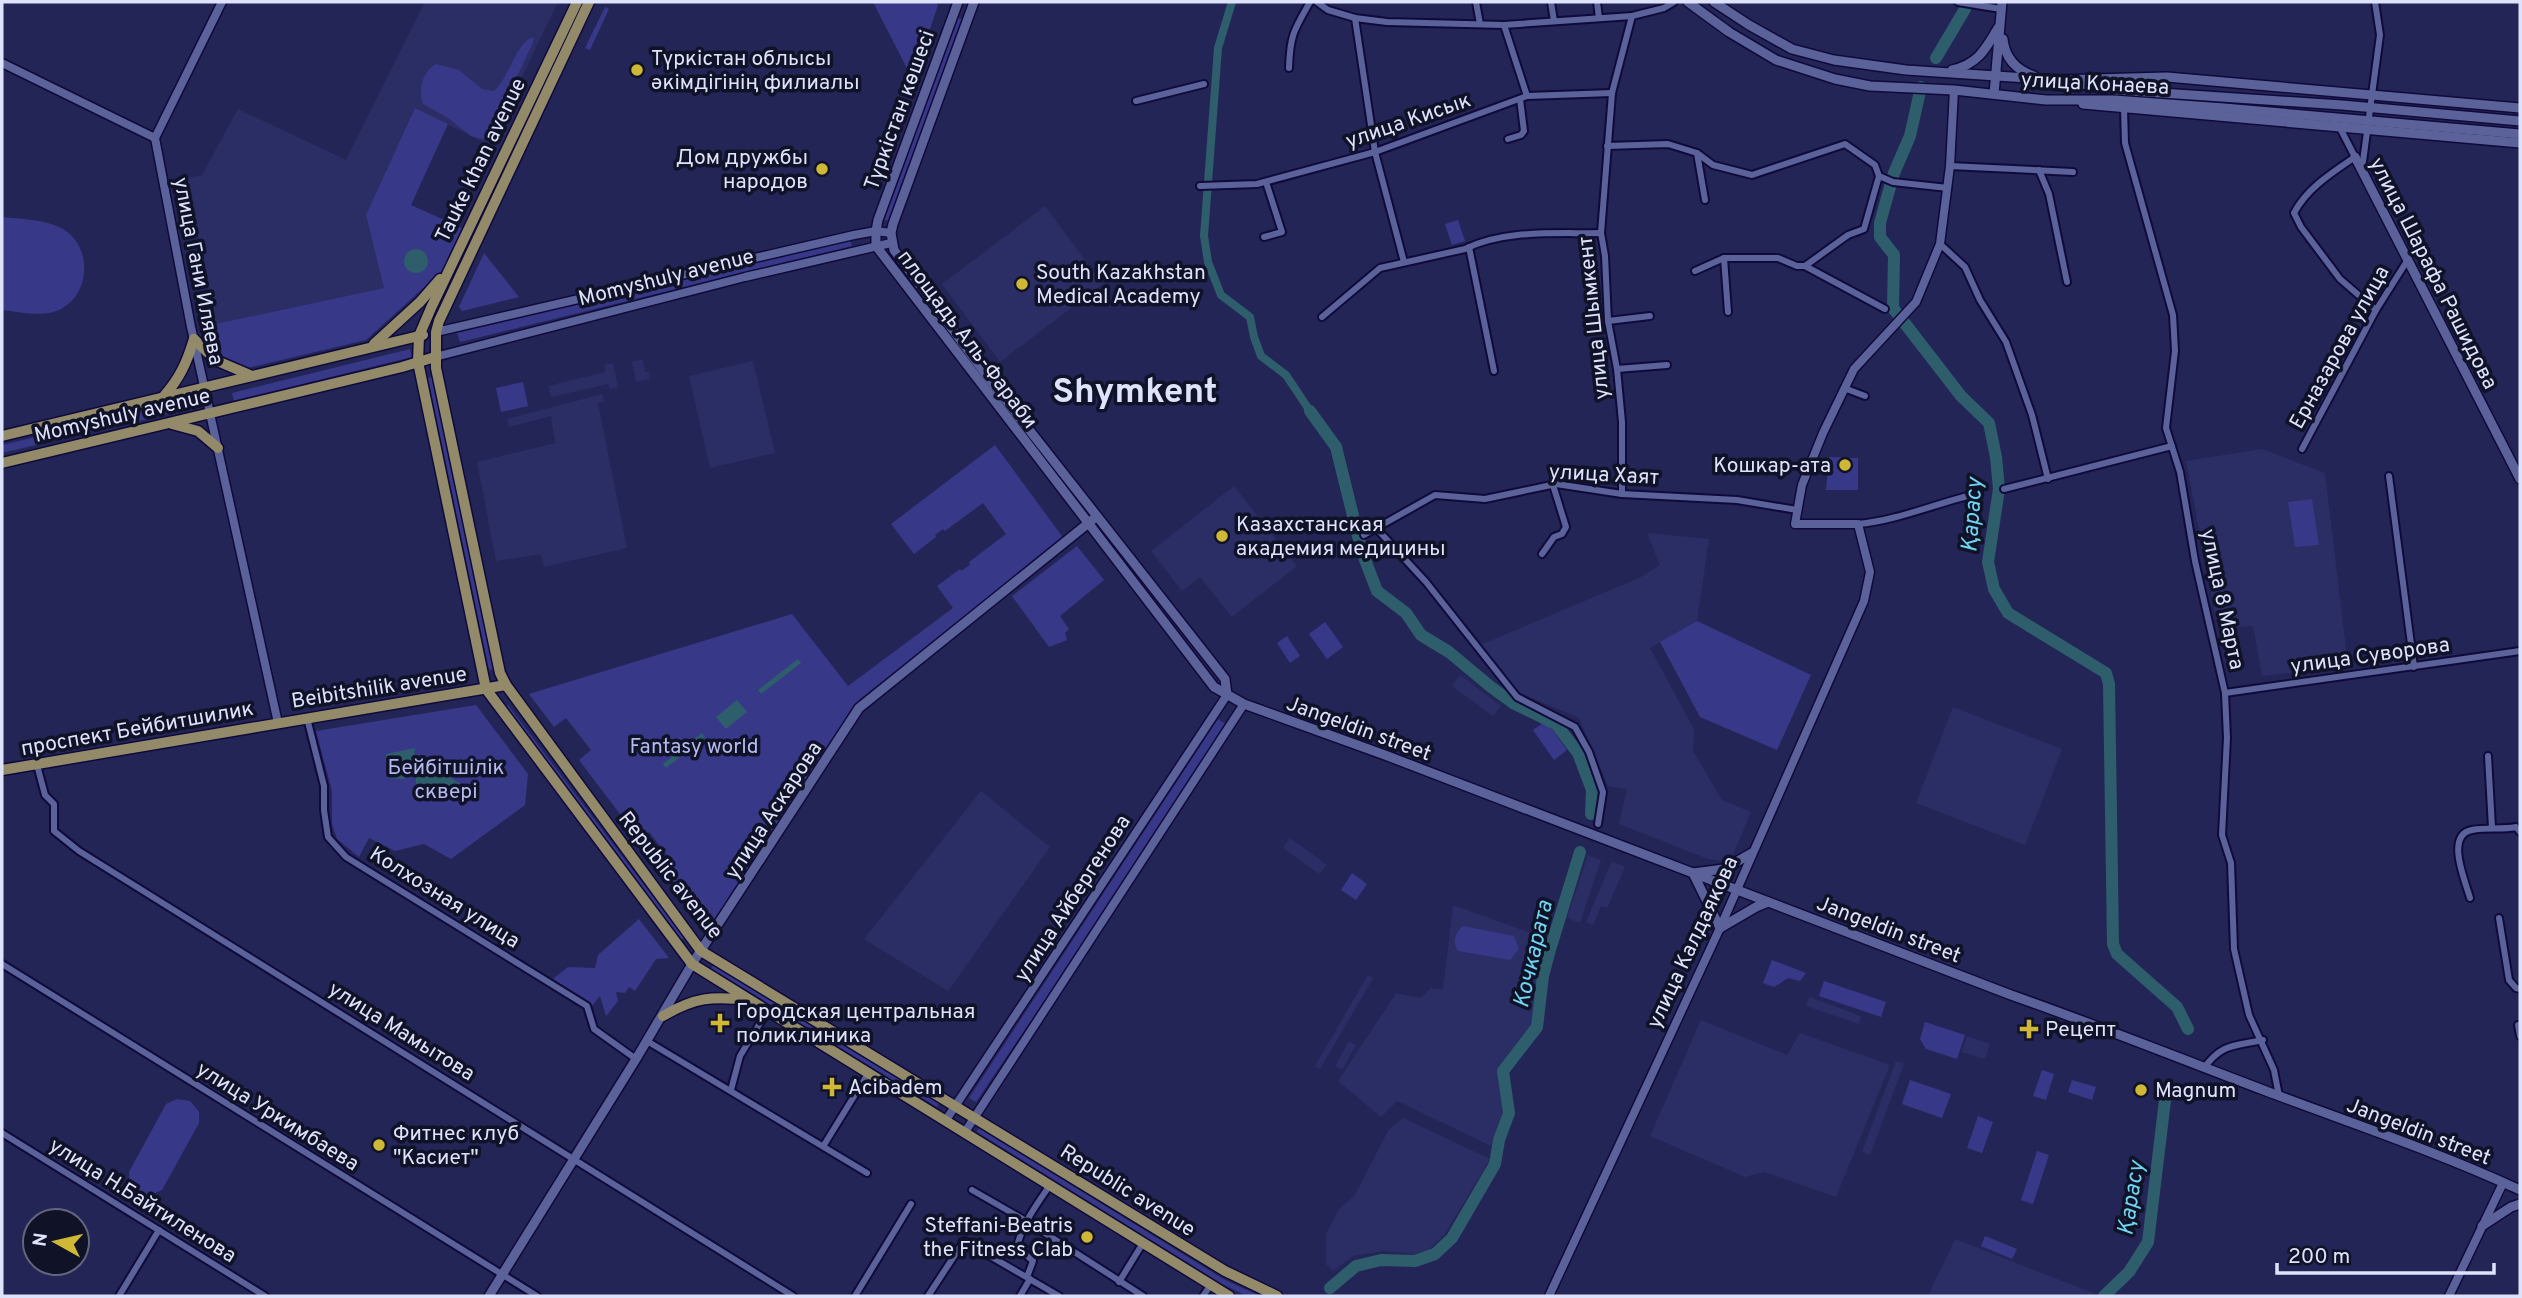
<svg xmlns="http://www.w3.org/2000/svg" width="2522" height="1298" font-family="Overpass,sans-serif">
  <rect width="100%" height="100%" fill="#242557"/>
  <g fill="#2b2d65">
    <polygon points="425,2 558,2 489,145 415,108 367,215 384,288 215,324 187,178 202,175 238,109 346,160"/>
    <polygon points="1045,206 1103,284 1000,362 942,284"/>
    <polygon points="643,359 645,372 649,372 650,379 636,382 632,362"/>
    <polygon points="753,361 775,453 710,468 689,376"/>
    <polygon points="613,363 618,387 610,389 608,384 551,397 548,386 605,372 604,365"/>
    <polygon points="602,394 604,401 598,403 627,548 544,567 541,554 496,561 477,462 555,443 551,416 509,427 507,419"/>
    <polygon points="2262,449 2325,473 2348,666 2262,676 2253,626 2218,629 2186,461"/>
    <polygon points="1234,486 1297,566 1232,617 1200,577 1182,591 1151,551"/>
    <polygon points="1647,533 1709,539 1697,621 1650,648 1694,729 1693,751 1722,800 1751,812 1730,862 1708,859 1619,824 1627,789 1608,786 1579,718 1520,693 1478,646 1639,578 1660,565"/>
    <polygon points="1460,675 1501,706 1493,716 1452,686"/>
    <polygon points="1953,707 2062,749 2025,845 1916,803"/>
    <polygon points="981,791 1050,847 948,991 864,939"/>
    <polygon points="1290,838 1327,865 1319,874 1283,848"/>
    <polygon points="1588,855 1601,860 1580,923 1567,918"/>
    <polygon points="1612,861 1625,867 1607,908 1601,906 1593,925 1586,922"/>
    <polygon points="1453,905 1545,938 1533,1024 1498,1067 1503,1111 1491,1146 1397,1101 1381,1117 1338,1081 1396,993 1420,998 1431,988 1443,989"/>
    <polygon points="1368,975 1373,978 1320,1069 1315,1066"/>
    <polygon points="1809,997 1861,1016 1859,1024 1806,1006"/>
    <polygon points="1701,1020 1787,1055 1800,1033 1890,1065 1836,1197 1764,1172 1745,1177 1650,1136"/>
    <polygon points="1967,1036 1990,1044 1985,1059 1962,1052"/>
    <polygon points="1349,1041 1356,1045 1342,1070 1335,1066"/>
    <polygon points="1896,1061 1904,1064 1870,1155 1862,1152"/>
    <polygon points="1403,1118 1490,1159 1445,1234 1428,1250 1415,1254 1383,1251 1353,1256 1333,1271 1326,1264 1326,1234 1339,1209 1355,1195 1389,1129"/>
    <polygon points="1955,1239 2098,1295 2097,1296 1928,1296"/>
  </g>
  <g fill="#383889">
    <polygon points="873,2 935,2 938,5 913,80"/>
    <polygon points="605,7 609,9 590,50 585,48"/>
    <polygon points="953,16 966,21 893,222 882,219"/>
    <path d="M530,38h4l-2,7 -23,48 -9,32 -10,12 -8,2 -11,-3 -23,-18 -25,-14c-5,-14 -1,-32 13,-40l23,6 23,19 12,2c16,-15 20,-43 36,-53z"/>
    <polygon points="415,108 448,124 411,205 462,228 442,271 366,340 248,368 222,357 215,324 384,288 366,215"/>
    <path d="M2,217c19,2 41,2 59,11 31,16 31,64 0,81 -17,9 -41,3 -59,1z"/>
    <polygon points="1458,220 1465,241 1452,245 1445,224"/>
    <polygon points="850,239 852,246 460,342 457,333"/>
    <polygon points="484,253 519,297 462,311 459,307"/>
    <polygon points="410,349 412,357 234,401 232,393"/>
    <polygon points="433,377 494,669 489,670 428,378"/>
    <polygon points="523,382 528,406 501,412 496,388"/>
    <polygon points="192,400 194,408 2,453 2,445"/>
    <polygon points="995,445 1064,539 859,700 710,931 660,867 670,859 649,832 639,839 579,760 591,750 566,718 554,727 529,694 792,614 848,686 953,608 937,586 960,569 961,571 970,565 969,562 1006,534 983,503 945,531 943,529 935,535 936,537 914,554 891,524"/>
    <polygon points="1829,457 1858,458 1858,490 1826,490"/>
    <polygon points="2312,499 2319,545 2295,547 2288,502"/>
    <polygon points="1077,546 1104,580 1060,616 1069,629 1065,633 1067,640 1049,647 1012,596"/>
    <polygon points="1697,621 1811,675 1777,750 1700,717 1660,642"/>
    <polygon points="1325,622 1343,647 1327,659 1309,634"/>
    <polygon points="1287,636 1300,656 1290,663 1277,643"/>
    <polygon points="476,705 528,774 525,805 451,859 424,844 395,851 369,838 359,857 337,839 332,824 332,791 316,731"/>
    <polygon points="508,705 684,938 680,940 505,707"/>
    <polygon points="1218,719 1226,724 1080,948 976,1102 969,1098"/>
    <polygon points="1546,721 1567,750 1554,760 1533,730"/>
    <polygon points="1352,873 1367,884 1356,900 1341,890"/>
    <polygon points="639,919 669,958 656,959 635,991 629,987 625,993 616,992 618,1001 606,1016 600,996 591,1007 553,979 568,967 595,968 598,955"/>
    <path d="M1463,926l51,10 5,13 -9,11 -52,-9c-6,-9 -3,-18 5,-25z"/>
    <polygon points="1772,960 1806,973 1800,981 1788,978 1774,987 1763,983"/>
    <polygon points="713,965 939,1103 937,1107 711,969"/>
    <polygon points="1824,981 1886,1002 1881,1017 1819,996"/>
    <polygon points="1925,1022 1965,1035 1957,1059 1926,1049 1920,1039"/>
    <polygon points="2042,1070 2054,1074 2046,1100 2033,1096"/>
    <polygon points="1910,1080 1951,1094 1942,1118 1902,1104"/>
    <polygon points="2072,1080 2096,1087 2092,1100 2068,1092"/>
    <polygon points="177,1099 190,1101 199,1112 199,1123 162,1190 149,1196 138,1193 129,1184 129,1172 166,1104"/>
    <polygon points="1978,1116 1993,1122 1982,1153 1967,1148"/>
    <polygon points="979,1128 1225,1280 1260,1296 1247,1296 1222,1284 977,1132"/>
    <polygon points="2037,1151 2049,1155 2033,1204 2021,1200"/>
    <polygon points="1985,1236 2017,1249 2012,1259 1981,1246"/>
  </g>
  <g fill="#2e5e6b">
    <circle cx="416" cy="261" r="12"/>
    <polygon points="798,659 801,663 761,694 758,690"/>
    <polygon points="737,700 747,712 726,729 716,717"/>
    <polygon points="702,733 705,737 666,768 663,764"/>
    <polygon points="415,748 414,754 418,757 409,767 404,779 387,778 386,754"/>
    <path d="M430,764c11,1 12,5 19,12 5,5 10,5 14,11l-1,5 -7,3 -7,-8c-21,28 -50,-12 -18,-23z"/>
  </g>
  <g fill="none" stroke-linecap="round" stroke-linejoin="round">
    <polyline stroke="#2e5e6b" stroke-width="8" points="1232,2 1218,48 1204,236 1208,262 1221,295 1250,317 1254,337 1261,356 1286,375 1310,411"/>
    <g stroke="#2e5e6b" stroke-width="12">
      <polyline points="1936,58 1965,9"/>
      <polyline points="1921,87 1910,136 1894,173 1886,201 1880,223 1880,237 1894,255 1893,308 1961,396 1989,423 1996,457 1999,489 1988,562 1994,589 2008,613 2106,673 2109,684 2113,944 2117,954 2177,1007 2188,1029"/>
      <polyline points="1310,411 1336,447 1362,552 1377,591 1406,613 1421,635 1449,652 1491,687 1513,703 1556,724 1578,753 1592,790 1591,814"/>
      <polyline points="1330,1288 1356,1266 1381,1260 1415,1261 1435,1254 1452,1238 1495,1164 1499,1140 1509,1113 1503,1071 1537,1027 1543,976 1549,953 1580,852"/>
      <polyline points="2104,1296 2129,1272 2148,1242 2166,1092"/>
    </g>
    <g stroke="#0f0a3a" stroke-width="10">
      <g id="minor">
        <polyline points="1317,2 1328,10 1355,18 1387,22 1504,25 1632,16 1664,8 1674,2"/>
        <polyline points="1476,2 1480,24"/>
        <polyline points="1551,2 1554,21"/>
        <polyline points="1597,2 1599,18"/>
        <polyline points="1958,2 2001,9"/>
        <polyline points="1355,18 1375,152 1404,262"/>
        <polyline points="1504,25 1527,96"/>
        <path d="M1289,68c1,-33 5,-38 21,-66"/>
        <polyline points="1136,101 1204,84"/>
        <polyline points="2124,109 2125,143 2173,315 2175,351 2166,428 2180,472 2195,561 2225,693 2227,738 2222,835 2231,863 2234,949 2249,1015 2274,1070 2279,1096"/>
        <path d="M2339,126l16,31c-22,15 -48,31 -61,56l7,14 39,52 36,31"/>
        <polyline points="1508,139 1521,135 1524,131 1520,99"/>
        <polyline points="1607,146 1668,144 1697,153 1713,165 1752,175 1845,144 1875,165 1879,176 1864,229 1848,235 1805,266 1797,266 1778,258 1724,258 1695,271"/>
        <polyline points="1697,153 1705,200"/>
        <polyline points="1950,166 2073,172"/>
        <polyline points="2362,169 2380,35 2375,2"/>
        <polyline points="2039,170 2049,194 2067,282"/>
        <polyline points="1879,176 1893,182 1948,188"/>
        <polyline points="1200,186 1257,184 1375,152 1527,96 1612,93"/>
        <polyline points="1264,237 1282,232 1266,182"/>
        <polyline points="1940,244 1965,267 1980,300 2006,342 2032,415 2048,479"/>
        <polyline points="1469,247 1494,371"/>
        <polyline points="1724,258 1728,312"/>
        <polyline points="1805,266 1885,309"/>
        <path d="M1322,317l58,-49 85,-19c39,-20 92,-15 136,-16"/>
        <polyline points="1608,321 1650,316"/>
        <polyline points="1617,369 1667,365"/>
        <polyline points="1844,388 1865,396"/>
        <polyline points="2302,449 2376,310 2407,261"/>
        <polyline points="2389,476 2414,667"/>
        <polyline points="2004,489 2172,446"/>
        <polyline points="1622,494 1622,422 1617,369 1608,321 1605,256 1601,233 1612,93 1632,16"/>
        <path d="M1858,524c38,-3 82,-22 121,-31"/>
        <polyline points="1377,529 1426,582 1517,697 1575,727 1589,752 1603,792 1598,824"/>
        <polyline points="1364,535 1435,495 1485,499 1556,484 1622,494 1737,500 1797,510"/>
        <polyline points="1542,554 1554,537 1562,534 1566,527 1553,485"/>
        <polyline points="2225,693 2520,651"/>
        <polyline points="307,718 324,786 324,810 328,837 346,857 587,1006 594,1029 636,1059"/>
        <polyline points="2488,756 2492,828"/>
        <polyline points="37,765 45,795 54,804 54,831 79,851 793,1296"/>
        <path d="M2470,898c-5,-18 -25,-63 2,-68 15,-3 30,0 44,-3l4,5"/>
        <polyline points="2499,918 2509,980 2516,988 2520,989"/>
        <polyline points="2,964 537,1296"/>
        <polyline points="2518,1025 2520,1036"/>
        <polyline points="647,1041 867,1173"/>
        <path d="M2204,1068c18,-25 31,-22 59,-28"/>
        <polyline points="731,1090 740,1056 768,1010"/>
        <polyline points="2,1133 265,1296"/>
        <polyline points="824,1145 869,1072"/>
        <polyline points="972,1190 1026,1221 1143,1296"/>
        <path d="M1027,1277l6,-16 -16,-14c5,-23 20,-43 33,-62"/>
        <polyline points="1119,1282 1143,1243"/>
        <polyline points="119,1296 159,1230"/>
        <polyline points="855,1296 911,1204"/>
        <polyline points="928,1296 964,1241 1059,1296"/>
        <polyline points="1020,1296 1030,1279"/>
        <polyline points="1203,1296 1210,1286"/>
      </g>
    </g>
    <g stroke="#0f0a3a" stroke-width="11">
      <g id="tertiary">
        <polyline points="222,2 155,138 191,327 278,723"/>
        <polyline points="2,63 155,138"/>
        <polyline points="436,332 854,235 876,231 891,233"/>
        <polyline points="435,357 745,277 891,243"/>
        <polyline points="946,1120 1227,695"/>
        <polyline points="965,1132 1244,704"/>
        <polyline points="1549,1296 1720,928 1864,601 1870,572 1858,524 1795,524 1802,485 1823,433 1854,369 1916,302 1940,244 1950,166 1954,90"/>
        <polyline points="2449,1296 2503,1183"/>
      </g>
    </g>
    <g stroke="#0f0a3a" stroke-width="12">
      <g id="secondary">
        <path d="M958,2l-80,218 -2,11v15l338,441 30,17 141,51 626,240c86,30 170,64 255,96 85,32 172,61 254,99"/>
        <polyline points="974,2 893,224 891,233 894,250 990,380 1225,679 1227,695"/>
        <polyline points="1688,2 1729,32 1776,60 1835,79 1870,86 1954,90 2046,100 2114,100 2224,108 2520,134"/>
        <polyline points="1714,2 1749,25 1792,49 1834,60 1906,70 2056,80 2167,77 2520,108"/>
        <path d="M2003,39c2,19 13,31 31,37"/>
        <path d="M1952,70c26,-6 33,-20 46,-42"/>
        <polyline points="2076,83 2117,90 2342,105 2520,121"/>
        <polyline points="1994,94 2002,2"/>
        <polyline points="2083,104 2520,143"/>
        <polyline points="2355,157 2520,479"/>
        <polyline points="1752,853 1724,869 1693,873 1720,928 1756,907 1768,902"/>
        <polyline points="2482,1226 2511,1207 2520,1204"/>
        <polyline points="489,1296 636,1059 692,964 859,708 1096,517"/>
      </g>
    </g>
    <g stroke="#0f0a3a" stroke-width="13">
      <g id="primary">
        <polyline points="577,2 431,308 419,336 418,362 486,689 692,964 1229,1296"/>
        <polyline points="589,2 439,321 436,332 436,368 500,673 506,685 701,951 1225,1271 1277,1296"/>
        <polyline points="194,339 215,360 250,375"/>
        <polyline points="374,344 420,302 440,279"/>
        <path d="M164,396c16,-18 23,-34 30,-57"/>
        <polyline points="172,424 198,431 218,448"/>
        <polyline points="2,436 423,335"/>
        <polyline points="2,463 402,367 435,357"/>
        <polyline points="2,770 506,685"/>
        <path d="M663,1016c32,-19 49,-20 86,-16"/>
      </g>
    </g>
    <use href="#minor" stroke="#5b6199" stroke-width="6"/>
    <use href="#tertiary" stroke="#5b6199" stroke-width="8"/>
    <use href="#secondary" stroke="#5b6199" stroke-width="9"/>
    <use href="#primary" stroke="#938a6a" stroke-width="10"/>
  </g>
  <g fill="#d0b837" stroke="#101228" stroke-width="2.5">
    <circle cx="637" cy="70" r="7"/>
    <circle cx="822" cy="169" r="7"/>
    <circle cx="1022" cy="284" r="7"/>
    <circle cx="1845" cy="465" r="7"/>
    <circle cx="1222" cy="536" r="7"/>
    <path d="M716.5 1012.5h7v7h7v7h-7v7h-7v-7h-7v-7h7z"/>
    <path d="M2025.5 1018.5h7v7h7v7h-7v7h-7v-7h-7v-7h7z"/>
    <path d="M828.5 1076.5h7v7h7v7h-7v7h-7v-7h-7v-7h7z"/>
    <circle cx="2141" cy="1090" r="7"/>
    <circle cx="379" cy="1145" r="7"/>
    <circle cx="1087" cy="1237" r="7"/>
  </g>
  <g text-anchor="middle" stroke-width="7" stroke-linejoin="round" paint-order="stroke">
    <g font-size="21" fill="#dee2fb" stroke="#101228" text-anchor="start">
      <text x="651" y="65">Түркістан облысы<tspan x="651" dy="24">әкімдігінің филиалы</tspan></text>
      <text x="808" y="164" text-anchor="end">Дом дружбы<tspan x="808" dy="24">народов</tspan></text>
      <text x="1036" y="279">South Kazakhstan<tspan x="1036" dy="24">Medical Academy</tspan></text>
      <text x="1831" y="472" text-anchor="end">Кошкар-ата</text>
      <text x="1236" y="531">Казахстанская<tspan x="1236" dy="24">академия медицины</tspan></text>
      <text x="736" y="1018">Городская центральная<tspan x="736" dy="24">поликлиника</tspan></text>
      <text x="2045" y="1036">Рецепт</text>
      <text x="848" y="1094">Acibadem</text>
      <text x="2155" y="1097">Magnum</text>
      <text x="393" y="1140">Фитнес клуб<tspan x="393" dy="24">"Касиет"</tspan></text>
      <text x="1073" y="1232" text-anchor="end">Steffani-Beatris<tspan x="1073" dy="24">the Fitness Clab</tspan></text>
    </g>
    <g font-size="21" fill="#dee2fb" stroke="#101228">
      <text transform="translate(2095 83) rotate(3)" y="7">улица Конаева</text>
      <text transform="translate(899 110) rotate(-70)" y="7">Түркістан көшесі</text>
      <text transform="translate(1408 120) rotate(-19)" y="7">улица Кисык</text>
      <text transform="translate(480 160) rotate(-64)" y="7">Tauke khan avenue</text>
      <text transform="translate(199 271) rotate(79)" y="7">улица Гани Иляева</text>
      <text transform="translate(2434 273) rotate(63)" y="7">улица Шарафа Рашидова</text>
      <text transform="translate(666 277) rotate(-14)" y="7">Momyshuly avenue</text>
      <text transform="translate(1593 318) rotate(-96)" y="7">улица Шымкент</text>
      <text transform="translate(968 339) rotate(53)" y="7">площадь Аль-Фараби</text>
      <text transform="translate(2339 347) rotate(-61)" y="7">Ерназарова улица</text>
      <text transform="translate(122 415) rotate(-13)" y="7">Momyshuly avenue</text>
      <text transform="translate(1604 474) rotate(3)" y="7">улица Хаят</text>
      <text transform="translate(2223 599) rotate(78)" y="7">улица 8 Марта</text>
      <text transform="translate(2370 655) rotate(-8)" y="7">улица Суворова</text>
      <text transform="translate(379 687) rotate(-9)" y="7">Beibitshilik avenue</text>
      <text transform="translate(137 728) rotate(-10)" y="7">проспект Бейбитшилик</text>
      <text transform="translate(1359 728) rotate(20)" y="7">Jangeldin street</text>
      <text transform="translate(773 810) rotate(-57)" y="7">улица Аскарова</text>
      <text transform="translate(671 875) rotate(52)" y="7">Republic avenue</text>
      <text transform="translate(445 897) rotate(32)" y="7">Колхозная улица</text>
      <text transform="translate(1072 898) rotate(-57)" y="7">улица Айбергенова</text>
      <text transform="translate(1889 929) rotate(21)" y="7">Jangeldin street</text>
      <text transform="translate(1692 942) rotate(-65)" y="7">улица Калдаякова</text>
      <text transform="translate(402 1031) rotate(32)" y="7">улица Мамытова</text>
      <text transform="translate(278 1116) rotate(32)" y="7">улица Уркимбаева</text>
      <text transform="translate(2419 1131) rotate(21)" y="7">Jangeldin street</text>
      <text transform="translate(1128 1190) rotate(32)" y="7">Republic avenue</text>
      <text transform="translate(143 1200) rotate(32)" y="7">улица Н.Байтиленова</text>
    </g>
    <g font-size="21" fill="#b4baeb" stroke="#101228">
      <text x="694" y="753">Fantasy world</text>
      <text x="446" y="774">Бейбітшілік<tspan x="446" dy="24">сквері</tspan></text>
    </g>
    <g font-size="23" font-style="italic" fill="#6fd5f1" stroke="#101228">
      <text transform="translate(1971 515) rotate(-86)" y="8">Қарасу</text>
      <text transform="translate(1532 954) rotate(-77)" y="8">Кочкарата</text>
      <text transform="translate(2130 1198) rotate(-81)" y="8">Қарасу</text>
    </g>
    <g font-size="35" font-weight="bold" fill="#dee2fb" stroke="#101228">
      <text x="1135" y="402">Shymkent</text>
    </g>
  </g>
  <rect width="2522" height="1298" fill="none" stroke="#dee2fb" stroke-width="7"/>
  <g transform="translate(56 1242) rotate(278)"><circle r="33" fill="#101228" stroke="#62657c" stroke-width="2"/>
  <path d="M0-5L12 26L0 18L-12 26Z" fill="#d0b837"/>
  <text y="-10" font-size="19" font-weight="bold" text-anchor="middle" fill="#dee2fb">N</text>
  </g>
  <path d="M2277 1263v10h217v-10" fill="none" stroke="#dee2fb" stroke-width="3.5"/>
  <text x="2288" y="1263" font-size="21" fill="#dee2fb" stroke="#101228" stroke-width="5" paint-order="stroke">200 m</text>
</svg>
